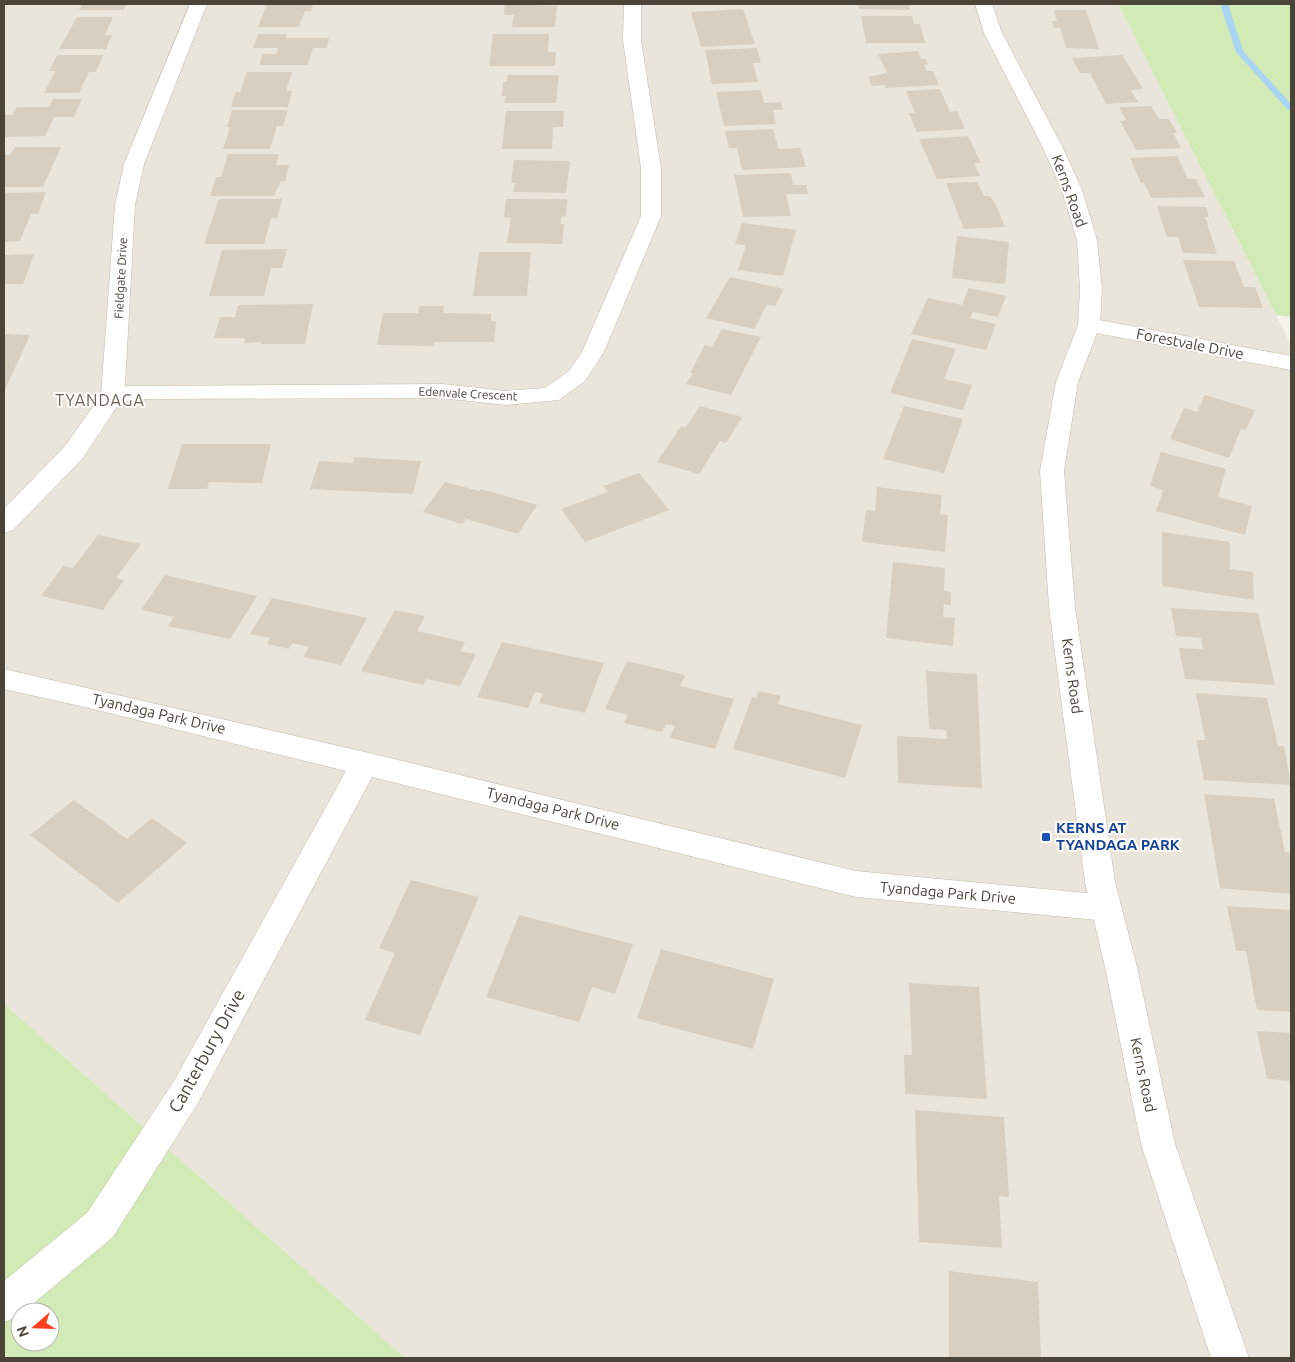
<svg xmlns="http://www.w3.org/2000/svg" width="1295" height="1362" font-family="Ubuntu,sans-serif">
  <rect width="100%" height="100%" fill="#f6f3ec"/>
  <polygon fill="#eae5da" points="4,4 1118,4 1291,345 1291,1358 405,1358 4,1004"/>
  <g fill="#d2eab5" fill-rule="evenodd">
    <polygon points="1118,4 1291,4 1291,317 1276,315"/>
    <path d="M4,1004l401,354h-401zM20,1312h30v30h-30z"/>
  </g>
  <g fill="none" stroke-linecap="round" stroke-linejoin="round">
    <polygon fill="#a9d4f2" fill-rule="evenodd" points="1220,4 1228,4 1243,51 1291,104 1291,110 1288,110 1236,52"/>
  </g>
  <g fill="#d8cfc1">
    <polygon points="82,4 126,4 123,10 79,10"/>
    <polygon points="267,4 313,4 311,11 305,11 299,27 258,27"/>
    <polygon points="505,4 557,6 555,27 512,27 514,15 504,15"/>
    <polygon points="859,4 909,4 910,10 859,9"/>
    <polygon points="743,9 755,44 701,47 691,12"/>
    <polygon points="1054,10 1086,10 1099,49 1066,48 1060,28 1054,28 1052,21 1057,21"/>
    <polygon points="861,16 912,16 914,24 920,24 925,43 866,43"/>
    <polygon points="77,17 113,17 105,35 112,35 106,49 59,49"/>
    <polygon points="258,34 287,34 286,38 329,38 327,48 313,48 308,65 259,65 263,54 276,54 278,48 253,48"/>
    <polygon points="493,34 549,34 548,52 556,52 555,66 489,66"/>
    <polygon points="757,48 761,63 753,63 758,82 712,84 705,50"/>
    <polygon points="918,51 921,59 926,59 928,64 924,65 927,71 933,71 939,85 886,88 885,85 872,86 868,77 887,73 878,54"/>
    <polygon points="57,55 103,55 96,72 89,72 79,93 44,93 55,71 49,71"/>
    <polygon points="1122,55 1143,89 1131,90 1138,102 1106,104 1090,73 1080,73 1072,58"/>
    <polygon points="247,72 292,72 286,91 292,91 288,107 231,107 236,92 240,92"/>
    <polygon points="508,75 559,75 556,103 504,103 506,96 502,96 503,82 507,82"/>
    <polygon points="940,89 950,112 957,111 965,129 917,132 909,113 915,113 906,91"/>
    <polygon points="761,90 764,103 781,102 783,110 773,110 776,124 724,126 716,92"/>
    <polygon points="53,99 82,99 74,117 54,117 45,136 4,137 4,115 13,115 17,107 49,107"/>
    <polygon points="1151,106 1159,119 1169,119 1177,133 1173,133 1181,148 1136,150 1120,121 1126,120 1119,107"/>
    <polygon points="232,110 288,110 283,126 277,126 270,149 223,149 230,127 227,127"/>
    <polygon points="506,111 564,111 563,127 553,127 552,149 502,149"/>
    <polygon points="773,129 779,149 800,148 806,167 742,170 737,148 729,148 725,131"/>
    <polygon points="968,136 981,163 974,163 980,176 937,179 919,139"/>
    <polygon points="15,147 61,147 43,187 4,187 4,155 10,155"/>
    <polygon points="228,154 279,154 276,165 289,165 285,181 281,181 274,196 210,196 216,177 221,177"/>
    <polygon points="1177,156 1188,179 1196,179 1205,197 1151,198 1144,183 1141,183 1130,158"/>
    <polygon points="514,160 570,161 566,193 513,192 515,183 511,183"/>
    <polygon points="791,173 793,185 806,185 808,194 786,194 791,216 743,217 734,175"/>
    <polygon points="977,182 984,196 990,196 996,205 1005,227 964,229 946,183"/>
    <polygon points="46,192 38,214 31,214 20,241 4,242 4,193"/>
    <polygon points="219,199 282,199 277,218 271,218 264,244 204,244"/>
    <polygon points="506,199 567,199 566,216 561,217 561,224 564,224 562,244 507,243 511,218 504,217"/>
    <polygon points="1157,206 1206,207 1209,217 1205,217 1217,254 1183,253 1178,237 1167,237"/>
    <polygon points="742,223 796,230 783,276 738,270 746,245 735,244"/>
    <polygon points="957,236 1009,242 1005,284 952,278"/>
    <polygon points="287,249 282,268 271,268 264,296 209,296 222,250"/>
    <polygon points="479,252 531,252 527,296 473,296"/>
    <polygon points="34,254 23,284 4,284 4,255"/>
    <polygon points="1183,260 1234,261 1244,287 1255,287 1263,308 1199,307"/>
    <polygon points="730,277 784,289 775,306 767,305 754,329 706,318"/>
    <polygon points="969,288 1006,296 998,317 973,312 970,318 996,324 986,350 911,334 928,298 962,305"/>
    <polygon points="313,304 305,344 261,344 261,342 244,343 245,338 214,338 220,317 235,317 238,305"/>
    <polygon points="419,306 444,306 443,313 491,314 491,321 496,321 494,342 434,342 433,346 377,345 383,313 418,313"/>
    <polygon points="722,329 761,337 731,395 686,384 693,373 690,373 705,345 712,347"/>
    <polygon points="4,334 30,335 4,392"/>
    <polygon points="912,339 956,349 944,379 972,385 963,410 890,393"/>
    <polygon points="1205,395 1255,410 1246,430 1241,429 1229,458 1170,439 1184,408 1197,412"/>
    <polygon points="700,406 742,417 726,443 720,441 699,474 657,462 681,426 686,427"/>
    <polygon points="904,406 963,419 944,473 883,459"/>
    <polygon points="182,444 271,444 262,483 209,482 207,489 168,489"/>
    <polygon points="1161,452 1226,469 1218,497 1252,506 1245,535 1156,511 1163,490 1150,486"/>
    <polygon points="354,457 421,461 413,494 310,489 319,461 353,463"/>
    <polygon points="639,473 669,510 585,542 561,509 608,492 603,486"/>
    <polygon points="445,482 479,491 481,489 537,505 518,534 466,519 462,524 423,512"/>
    <polygon points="877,487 942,495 940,514 948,515 945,552 862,542 866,510 875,511"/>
    <polygon points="1162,532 1230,542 1230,569 1253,572 1254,600 1162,586"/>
    <polygon points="98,535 141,544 116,578 124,580 103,610 41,596 63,566 73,568"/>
    <polygon points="893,562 945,568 944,591 951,592 951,606 944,604 943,617 955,618 953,646 886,638"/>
    <polygon points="165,575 257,596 230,639 168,626 174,617 141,610"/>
    <polygon points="272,598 367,618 341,665 303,657 309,647 292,643 289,649 267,644 270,638 250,634"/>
    <polygon points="1171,608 1258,613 1275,685 1185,679 1179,648 1203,649 1201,638 1176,636"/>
    <polygon points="395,610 425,616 417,631 465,642 460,651 476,654 460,686 426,679 423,685 361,671"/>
    <polygon points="502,642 604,663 585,713 539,703 543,694 535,692 528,708 477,697"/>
    <polygon points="627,661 685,675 680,686 734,699 715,749 670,738 675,726 666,724 662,732 624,723 628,715 605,709"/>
    <polygon points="926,671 977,674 982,788 898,783 897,736 947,739 946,730 929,729"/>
    <polygon points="758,691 781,696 778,704 862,725 845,778 733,749 752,697 756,698"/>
    <polygon points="1196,693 1267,698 1278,746 1284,746 1291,785 1204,780 1196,740 1205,740"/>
    <polygon points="1204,794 1274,799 1285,852 1291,853 1291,894 1220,888"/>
    <polygon points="74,800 127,839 152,818 187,843 118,903 30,835"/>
    <polygon points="411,880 479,897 420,1035 365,1020 395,953 379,948"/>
    <polygon points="1227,906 1291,910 1291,1012 1257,1010 1246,951 1236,951"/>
    <polygon points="519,915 633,944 615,994 592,987 579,1022 486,997"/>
    <polygon points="661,949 774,979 753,1049 637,1018"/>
    <polygon points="909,983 979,987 987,1099 905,1094 904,1055 912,1055"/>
    <polygon points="1257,1031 1291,1033 1291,1081 1267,1079"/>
    <polygon points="915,1110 1004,1117 1009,1197 999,1196 1002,1248 919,1242"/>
    <polygon points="949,1271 1038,1282 1041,1358 949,1358"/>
  </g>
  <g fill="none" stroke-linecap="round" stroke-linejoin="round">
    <g stroke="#c2bbae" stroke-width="1">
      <g id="minor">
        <polygon points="190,4 207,4 144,164 135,205 125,386 442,384 506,391 545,388 569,371 582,352 641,216 641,168 623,40 624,4 641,4 641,40 661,168 661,216 604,352 585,381 559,400 506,405 442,398 144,399 120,402 83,458 13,530 4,533 4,509 65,446 101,395 115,205 124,164"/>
        <polygon points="1089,318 1291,356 1291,370 1081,330 1078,325 1081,320"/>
        <polygon points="4,669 365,752 856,871 1107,895 1118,899 1122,908 1118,917 1107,921 856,897 372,777 198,1103 113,1237 23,1312 20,1312 17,1317 4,1322 4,1281 87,1213 174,1081 346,771 89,708 4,689"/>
      </g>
    </g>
    <g stroke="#c2bbae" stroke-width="1">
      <polygon id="tertiary" points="975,4 992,4 1002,33 1063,148 1082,190 1097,240 1102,289 1100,325 1078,382 1064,471 1075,607 1115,882 1137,967 1175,1144 1249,1358 1211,1358 1141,1144 1105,967 1085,882 1049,607 1040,471 1056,382 1078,325 1080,289 1077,240 1062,190 1043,148 984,33"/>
    </g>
    <use href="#minor" fill="#fff" fill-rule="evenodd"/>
    <use href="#tertiary" fill="#fff" fill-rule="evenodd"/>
  </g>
  <rect fill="#1a4fb4" stroke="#fff" stroke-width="2" x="1041" y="832" width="10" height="10" rx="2.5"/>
  <g text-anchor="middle" stroke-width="4" stroke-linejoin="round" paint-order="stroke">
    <g font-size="12" fill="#4b4439" stroke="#fff">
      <text transform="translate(121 278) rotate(-87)" y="4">Fieldgate Drive</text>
      <text transform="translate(468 394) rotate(3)" y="4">Edenvale Crescent</text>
    </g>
    <g font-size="15" fill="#4b4439" stroke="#fff">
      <text transform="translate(1069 191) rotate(70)" y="5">Kerns Road</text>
      <text transform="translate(1190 344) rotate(11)" y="5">Forestvale Drive</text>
      <text transform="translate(1072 676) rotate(82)" y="5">Kerns Road</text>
      <text transform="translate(159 714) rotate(13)" y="5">Tyandaga Park Drive</text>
      <text transform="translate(553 809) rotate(14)" y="5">Tyandaga Park Drive</text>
      <text transform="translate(948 893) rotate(5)" y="5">Tyandaga Park Drive</text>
      <text transform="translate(1143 1075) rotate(78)" y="5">Kerns Road</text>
    </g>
    <g font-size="15" font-weight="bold" fill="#164399" stroke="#fff" text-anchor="start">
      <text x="1056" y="833">KERNS AT<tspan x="1056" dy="17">TYANDAGA PARK</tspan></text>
    </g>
    <g font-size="16" letter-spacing="1" fill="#6e6250" stroke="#fff">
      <text x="100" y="406">TYANDAGA</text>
    </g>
    <g font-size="18" fill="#4b4439" stroke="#fff">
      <text transform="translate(207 1051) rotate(-61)" y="6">Canterbury Drive</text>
    </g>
  </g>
  <rect width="1295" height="1362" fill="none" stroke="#4b4439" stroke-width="10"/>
  <g transform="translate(35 1327) rotate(250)"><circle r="24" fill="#ffffff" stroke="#b7b4b0"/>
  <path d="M0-4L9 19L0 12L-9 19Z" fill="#fc3f1d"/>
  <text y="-8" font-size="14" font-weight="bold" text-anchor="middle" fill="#4b4439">N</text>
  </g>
</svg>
